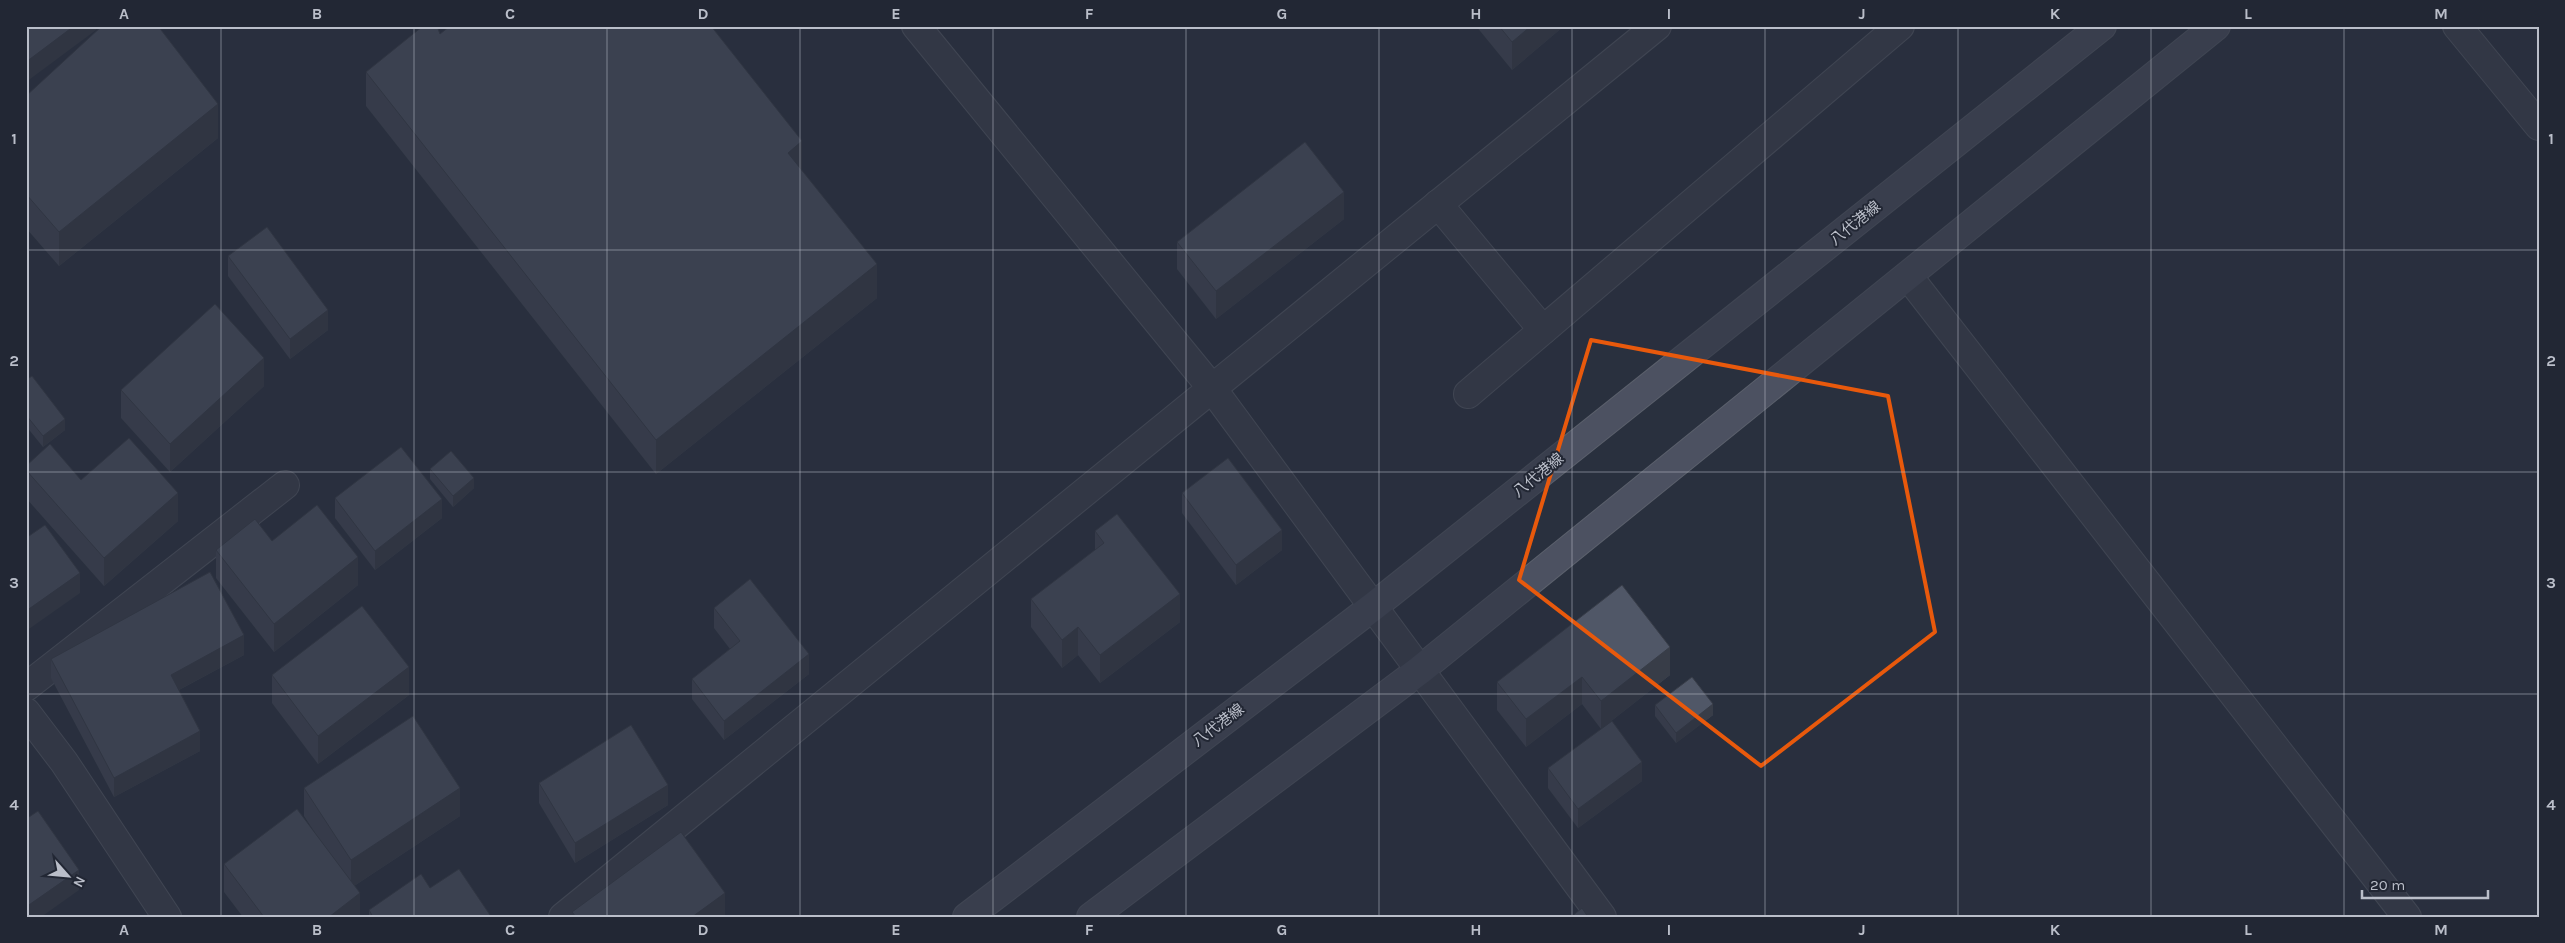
<svg xmlns="http://www.w3.org/2000/svg" width="2565" height="943" font-family="Karla,'Noto Sans JP',sans-serif">
  <rect width="100%" height="100%" fill="#29303e"/>
  <g fill="none" stroke-linecap="round" stroke-linejoin="round">
    <g stroke="#5b606c" stroke-width="30">
      <g id="minor">
        <polyline points="916,26 1211,387 1602,917"/>
        <polyline points="2457,26 2539,126"/>
        <polyline points="1438,204 1543,330"/>
        <polyline points="1908,276 2407,917"/>
        <polyline points="1468,394 1900,26"/>
        <polyline points="26,687 285,485"/>
        <polyline points="26,712 64,762 167,917"/>
        <polyline points="563,917 1657,26"/>
      </g>
    </g>
    <g stroke="#5b606c" stroke-width="30">
      <g id="secondary">
        <polyline points="967,917 1374,606 2102,26"/>
        <polyline points="1091,917 1420,670 2216,26"/>
      </g>
    </g>
    <use href="#minor" stroke="#3d424f" stroke-width="28"/>
    <use href="#secondary" stroke="#4c5161" stroke-width="28"/>
  </g>
  <g fill="#454b59">
    <polygon points="1476,26 1564,26 1512,70"/>
    <polygon points="440,34 802,171 877,298 656,474 366,106 366,72"/>
    <polygon points="26,96 218,138 59,266 26,228"/>
    <polygon points="1344,219 1216,319 1177,269 1177,242"/>
    <polygon points="228,256 328,330 290,359 228,276"/>
    <polygon points="26,380 65,430 43,447 26,426"/>
    <polygon points="264,386 170,472 121,418 121,390"/>
    <polygon points="26,466 81,480 178,521 104,586 26,498"/>
    <polygon points="430,469 474,488 453,507 430,479"/>
    <polygon points="1182,493 1282,550 1236,585 1182,513"/>
    <polygon points="335,498 442,518 375,570 335,518"/>
    <polygon points="1095,531 1180,622 1100,683 1078,655 1062,668 1031,627 1031,599 1095,550"/>
    <polygon points="272,541 358,585 274,652 216,578 216,550"/>
    <polygon points="714,608 809,674 724,740 692,699 692,679 730,649 714,628"/>
    <polygon points="1670,647 1670,675 1601,729 1582,704 1526,747 1497,710 1497,682"/>
    <polygon points="244,655 179,690 200,751 114,797 51,678 51,659"/>
    <polygon points="272,675 409,695 318,764 272,703"/>
    <polygon points="1655,705 1713,715 1676,743 1655,716"/>
    <polygon points="1548,768 1642,781 1578,828 1548,788"/>
    <polygon points="539,783 668,805 575,863 539,803"/>
    <polygon points="304,788 460,816 354,886 360,917 243,917 224,892 224,864 319,839 304,816"/>
    <polygon points="430,888 490,917 369,917 369,910"/>
  </g>
  <g fill="#383d48">
    <polygon points="74,26 96,26 96,30 26,82 26,62"/>
    <polygon points="1531,26 1564,26 1512,70 1512,42"/>
    <polygon points="218,104 218,138 59,266 59,232"/>
    <polygon points="802,141 802,175 788,153"/>
    <polygon points="1344,192 1344,219 1216,319 1216,291"/>
    <polygon points="877,264 877,298 656,474 656,440"/>
    <polygon points="328,310 328,330 290,359 290,339"/>
    <polygon points="264,358 264,386 170,472 170,444"/>
    <polygon points="65,419 65,430 43,447 43,436"/>
    <polygon points="474,478 474,488 453,507 453,496"/>
    <polygon points="178,493 178,521 104,586 104,558"/>
    <polygon points="442,499 442,518 375,570 375,551"/>
    <polygon points="1282,530 1282,550 1236,585 1236,565"/>
    <polygon points="358,557 358,585 274,652 274,624"/>
    <polygon points="80,573 80,593 26,631 26,611"/>
    <polygon points="1180,594 1180,622 1100,683 1100,655"/>
    <polygon points="1078,627 1078,655 1062,668 1062,640"/>
    <polygon points="244,635 244,655 171,694 171,675"/>
    <polygon points="1670,647 1670,675 1601,729 1601,701"/>
    <polygon points="809,654 809,674 724,740 724,721"/>
    <polygon points="409,667 409,695 318,764 318,736"/>
    <polygon points="1582,677 1582,704 1526,747 1526,719"/>
    <polygon points="1713,704 1713,715 1676,743 1676,733"/>
    <polygon points="200,731 200,751 114,797 114,778"/>
    <polygon points="1642,762 1642,781 1578,828 1578,809"/>
    <polygon points="668,785 668,805 575,863 575,843"/>
    <polygon points="460,788 460,816 351,888 351,860"/>
    <polygon points="79,870 79,890 41,917 26,917 26,907"/>
    <polygon points="360,893 360,917 329,917"/>
    <polygon points="725,893 725,917 692,917"/>
  </g>
  <g fill="#505767" stroke="#383d48">
    <polygon points="26,26 74,26 26,62"/>
    <polygon points="102,26 158,26 218,104 59,232 26,194 26,96"/>
    <polygon points="423,26 437,26 440,34 450,26 711,26 802,141 788,153 877,264 656,440 366,72"/>
    <polygon points="1499,26 1531,26 1512,42"/>
    <polygon points="1305,142 1344,192 1216,291 1177,242"/>
    <polygon points="267,227 328,310 290,339 228,256"/>
    <polygon points="215,304 264,358 170,444 121,390"/>
    <polygon points="32,376 65,419 43,436 26,415 26,380"/>
    <polygon points="129,438 178,493 104,558 26,470 26,466 50,444 81,480"/>
    <polygon points="401,447 442,499 375,551 335,498"/>
    <polygon points="451,451 474,478 453,496 430,469"/>
    <polygon points="1228,458 1282,530 1236,565 1182,493"/>
    <polygon points="317,505 358,557 274,624 216,550 255,519 272,541"/>
    <polygon points="1117,514 1180,594 1100,655 1078,627 1062,640 1031,599 1104,543 1095,531"/>
    <polygon points="45,525 80,573 26,611 26,538"/>
    <polygon points="210,572 244,635 171,675 200,731 114,778 51,659"/>
    <polygon points="750,579 809,654 724,721 692,679 740,641 714,608"/>
    <polygon points="1622,585 1670,647 1601,701 1582,677 1526,719 1497,682"/>
    <polygon points="362,606 409,667 318,736 272,675"/>
    <polygon points="1692,677 1713,704 1676,733 1655,705"/>
    <polygon points="413,716 460,788 351,860 304,788"/>
    <polygon points="1612,721 1642,762 1578,809 1548,768"/>
    <polygon points="631,725 668,785 575,843 539,783"/>
    <polygon points="297,809 360,893 329,917 264,917 224,864"/>
    <polygon points="38,811 79,870 26,907 26,819"/>
    <polygon points="681,832 725,893 692,917 576,917 572,912"/>
    <polygon points="459,869 490,915 487,917 373,917 369,910 421,874 430,888"/>
    <polygon points="1582,908 1588,917 1571,917"/>
  </g>
  <path d="M0 0H2565V943H0ZM1591,340l297,56 47,236 -174,134 -242,-186z" fill="#29303e" fill-opacity=".55" fill-rule="evenodd"/>
  <path fill="none" stroke="#e8590c" stroke-width="4" stroke-linejoin="round" d="M1591,340l297,56 47,236 -174,134 -242,-186z"/>
  <path fill="none" stroke="#babec9" stroke-width="1" stroke-opacity="0.55" d="M221,26v891M414,26v891M607,26v891M800,26v891M993,26v891M1186,26v891M1379,26v891M1572,26v891M1765,26v891M1958,26v891M2151,26v891M2344,26v891M26,250h2513M26,472h2513M26,694h2513"/>
  <g text-anchor="middle" stroke-width="4" stroke-linejoin="round" paint-order="stroke">
    <g font-size="15" fill="#babec9" stroke="#222734">
      <text transform="translate(1855 223) rotate(-39)" y="5">八代港線</text>
      <text transform="translate(1538 475) rotate(-39)" y="5">八代港線</text>
      <text transform="translate(1218 725) rotate(-37)" y="5">八代港線</text>
    </g>
  </g>
  <rect width="2565" height="943" fill="none" stroke="#222734" stroke-width="55"/>
  <g transform="translate(68 876) rotate(117)" stroke="#222734" stroke-width="4" paint-order="stroke">
  <path d="M0-4L9 19L0 12L-9 19Z" fill="#babec9"/>
  <text y="-8" font-size="14" font-weight="bold" text-anchor="middle" fill="#babec9">N</text>
  </g>
  <path d="M2362 890v8h126v-8" fill="none" stroke="#babec9" stroke-width="2.5"/>
  <text x="2370" y="890" font-size="15" fill="#babec9" stroke="#222734" stroke-width="4" paint-order="stroke">20 m</text>
  <rect x="28" y="28" width="2510" height="888" fill="none" stroke="#babec9" stroke-width="2"/>
  <g font-size="16" text-anchor="middle" font-weight="bold" fill="#babec9">
    <text x="124" y="19">A</text>
    <text x="317" y="19">B</text>
    <text x="510" y="19">C</text>
    <text x="703" y="19">D</text>
    <text x="896" y="19">E</text>
    <text x="1089" y="19">F</text>
    <text x="1282" y="19">G</text>
    <text x="1476" y="19">H</text>
    <text x="1669" y="19">I</text>
    <text x="1862" y="19">J</text>
    <text x="2055" y="19">K</text>
    <text x="2248" y="19">L</text>
    <text x="2441" y="19">M</text>
    <text x="14" y="144">1</text>
    <text x="2551" y="144">1</text>
    <text x="14" y="366">2</text>
    <text x="2551" y="366">2</text>
    <text x="14" y="588">3</text>
    <text x="2551" y="588">3</text>
    <text x="14" y="810">4</text>
    <text x="2551" y="810">4</text>
    <text x="124" y="935">A</text>
    <text x="317" y="935">B</text>
    <text x="510" y="935">C</text>
    <text x="703" y="935">D</text>
    <text x="896" y="935">E</text>
    <text x="1089" y="935">F</text>
    <text x="1282" y="935">G</text>
    <text x="1476" y="935">H</text>
    <text x="1669" y="935">I</text>
    <text x="1862" y="935">J</text>
    <text x="2055" y="935">K</text>
    <text x="2248" y="935">L</text>
    <text x="2441" y="935">M</text>
  </g>
</svg>
